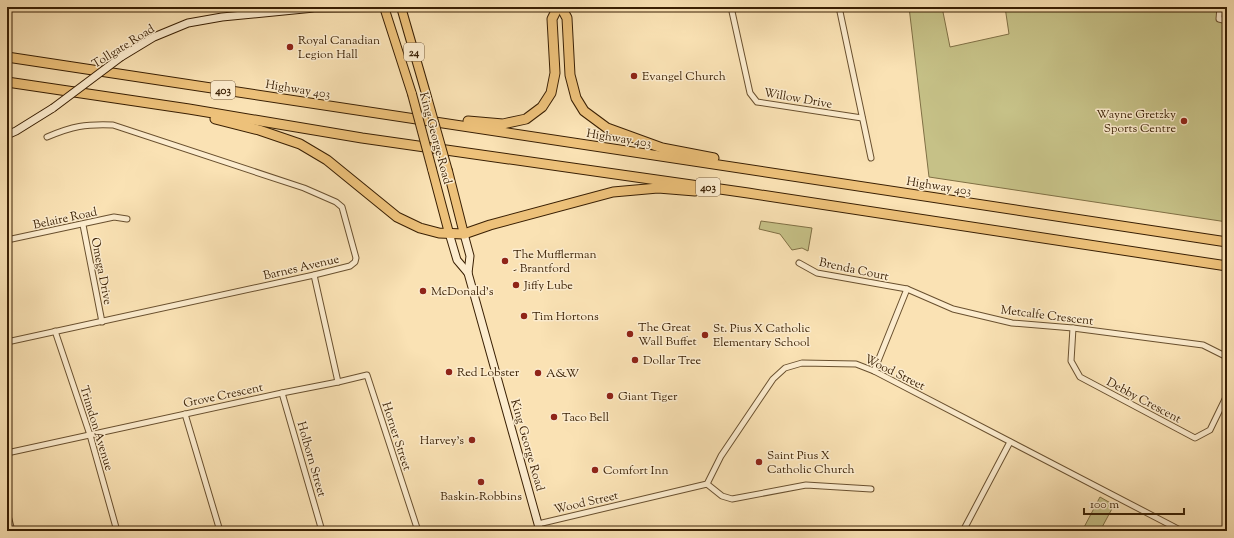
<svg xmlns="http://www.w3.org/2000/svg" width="1234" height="538" font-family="'Sorts Mill Goudy',serif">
  <rect width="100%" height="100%" fill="#fae2b4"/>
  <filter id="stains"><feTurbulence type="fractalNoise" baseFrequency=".005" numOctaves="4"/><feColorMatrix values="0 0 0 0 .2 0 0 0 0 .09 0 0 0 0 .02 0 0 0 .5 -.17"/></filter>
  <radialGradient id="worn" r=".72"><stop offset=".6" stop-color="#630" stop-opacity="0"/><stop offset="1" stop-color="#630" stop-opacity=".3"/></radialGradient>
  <g fill="#c6c187" stroke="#807045">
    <polygon points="909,7 942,7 950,47 1009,34 1005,7 1218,7 1227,16 1227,222 929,177"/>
    <polygon points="761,221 812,228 808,251 802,248 792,250 780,234 759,229"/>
    <polygon points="1100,497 1114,505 1100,531 1082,531"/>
  </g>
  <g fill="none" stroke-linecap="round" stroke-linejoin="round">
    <g stroke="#69502f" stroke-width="7">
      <g id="street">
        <polyline points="248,7 249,14"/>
        <polyline points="731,7 750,93 757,102 862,118"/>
        <polyline points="839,7 871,158"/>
        <polyline points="1220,7 1219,19 1227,21"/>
        <polyline points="83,225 102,322"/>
        <polyline points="7,240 114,217 127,219"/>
        <polyline points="799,263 817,273 907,289 953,309 1012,323 1073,328 1203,345 1227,357"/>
        <polyline points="1073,328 1071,361 1080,377 1195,438 1210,430 1227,395"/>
        <polyline points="55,331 90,435 117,531"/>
        <path d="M7,342l307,-67 36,-9 5,-4 1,-4 -14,-51 -6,-5 -32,-14 -191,-63c-28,-1 -40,1 -66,12"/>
        <polyline points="874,371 907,289"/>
        <polyline points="338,382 367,375 418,531"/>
        <polyline points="282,393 322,531"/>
        <polyline points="185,414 220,531"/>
        <polyline points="7,453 282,393 338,382 314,275"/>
        <polyline points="707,484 722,496 732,499 806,485 871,489"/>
        <polyline points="7,512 12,531"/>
        <polyline points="538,524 707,484 721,456 773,379 785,368 802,363 856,364 874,371 1182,531"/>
        <polyline points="963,531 1010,442"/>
      </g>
    </g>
    <g stroke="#391f03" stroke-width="9">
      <g id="secondary">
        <polyline points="121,57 154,37 188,23 222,17 314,8 498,7"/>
        <polyline points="7,135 16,131 53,108"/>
        <polyline points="449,233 457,260 468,273"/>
        <polyline points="464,234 470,256 468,273 540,531"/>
      </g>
    </g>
    <g stroke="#391f03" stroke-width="10">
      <g id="primary">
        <polyline points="384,7 412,94"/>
        <polyline points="401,7 427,97"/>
        <polyline points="432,169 449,233"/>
        <polyline points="448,171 464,234"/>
      </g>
    </g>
    <g stroke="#391f03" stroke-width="11">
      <g id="highway">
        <polyline points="561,7 567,18 570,75 576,98 584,111 607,128 662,148 714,158"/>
        <polyline points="7,57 1227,242"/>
        <polyline points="7,82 189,109 362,138 748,193 1227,266"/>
        <polyline points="215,119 259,130 300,144 327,160 397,217 420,228 439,233 464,234 490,225 613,192 658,188 695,191"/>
        <polyline points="468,121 503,124 526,119 542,107 551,93 555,73 552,19 558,7"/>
      </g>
    </g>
    <use href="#street" stroke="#fcecce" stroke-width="5"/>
    <use href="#secondary" stroke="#fcecce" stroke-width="7"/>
    <use href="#primary" stroke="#edc17a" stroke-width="8"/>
    <use href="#highway" stroke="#edc17a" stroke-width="9"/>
    <g stroke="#391f03" stroke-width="9" stroke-linecap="butt">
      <polyline id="secondary-bridge" points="53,108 121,57"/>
    </g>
    <g stroke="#391f03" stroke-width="10" stroke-linecap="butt">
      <g id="primary-bridge">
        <polyline points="412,94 432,169"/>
        <polyline points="427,97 448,171"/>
      </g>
    </g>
    <use href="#secondary-bridge" stroke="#fcecce" stroke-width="7"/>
    <use href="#primary-bridge" stroke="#edc17a" stroke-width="8"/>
  </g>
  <g fill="#8f2418" stroke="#fcecce" stroke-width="1.5">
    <circle cx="290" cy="47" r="4"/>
    <circle cx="634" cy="76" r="4"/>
    <circle cx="1184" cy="121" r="4"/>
    <circle cx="505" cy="261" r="4"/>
    <circle cx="516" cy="285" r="4"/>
    <circle cx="423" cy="291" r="4"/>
    <circle cx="524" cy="316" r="4"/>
    <circle cx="630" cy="334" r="4"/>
    <circle cx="705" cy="335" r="4"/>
    <circle cx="635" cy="360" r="4"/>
    <circle cx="449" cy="372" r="4"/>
    <circle cx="538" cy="373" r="4"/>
    <circle cx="610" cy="396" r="4"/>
    <circle cx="554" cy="417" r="4"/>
    <circle cx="472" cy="440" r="4"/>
    <circle cx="759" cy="462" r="4"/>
    <circle cx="595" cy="470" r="4"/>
    <circle cx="481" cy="482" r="4"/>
  </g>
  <g text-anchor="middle" stroke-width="3" stroke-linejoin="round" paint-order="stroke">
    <g fill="#fcecce" stroke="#745c40" stroke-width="1">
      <rect x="404" y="43" width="20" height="18" rx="3"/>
      <rect x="211" y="81" width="24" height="18" rx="3"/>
      <rect x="696" y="178" width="24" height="18" rx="3"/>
    </g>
    <g font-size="11" font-weight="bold" fill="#391f03">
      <text x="414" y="56">24</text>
      <text x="223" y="94">403</text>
      <text x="708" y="191">403</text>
    </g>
    <g font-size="12" fill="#391f03" stroke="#fcecce" text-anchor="start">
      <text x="298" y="44">Royal Canadian<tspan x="298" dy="14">Legion Hall</tspan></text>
      <text x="642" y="80">Evangel Church</text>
      <text x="1176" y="118" text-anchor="end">Wayne Gretzky<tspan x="1176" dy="14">Sports Centre</tspan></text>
      <text x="513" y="258">The Mufflerman<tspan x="513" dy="14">- Brantford</tspan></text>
      <text x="524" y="289">Jiffy Lube</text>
      <text x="431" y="295">McDonald's</text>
      <text x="532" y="320">Tim Hortons</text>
      <text x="638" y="331">The Great<tspan x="638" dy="14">Wall Buffet</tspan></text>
      <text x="713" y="332">St. Pius X Catholic<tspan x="713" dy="14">Elementary School</tspan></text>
      <text x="643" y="364">Dollar Tree</text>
      <text x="457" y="376">Red Lobster</text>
      <text x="546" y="377">A&amp;W</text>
      <text x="618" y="400">Giant Tiger</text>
      <text x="562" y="421">Taco Bell</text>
      <text x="464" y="444" text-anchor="end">Harvey's</text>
      <text x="767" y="459">Saint Pius X<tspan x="767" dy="14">Catholic Church</tspan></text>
      <text x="603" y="474">Comfort Inn</text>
      <text x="481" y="500" text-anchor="middle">Baskin-Robbins</text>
    </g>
    <g font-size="12" fill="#391f03" stroke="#fcecce">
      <text transform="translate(123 46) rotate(-32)" y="4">Tollgate Road</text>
      <text transform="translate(298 89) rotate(9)" y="4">Highway 403</text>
      <text transform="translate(798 98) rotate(10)" y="4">Willow Drive</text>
      <text transform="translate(436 138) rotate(75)" y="4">King George Road</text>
      <text transform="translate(619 138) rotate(9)" y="4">Highway 403</text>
      <text transform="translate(939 186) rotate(9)" y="4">Highway 403</text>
      <text transform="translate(65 218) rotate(-12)" y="4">Belaire Road</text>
      <text transform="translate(301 267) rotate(-13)" y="4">Barnes Avenue</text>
      <text transform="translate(854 269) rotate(12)" y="4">Brenda Court</text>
      <text transform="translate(102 271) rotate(79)" y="4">Omega Drive</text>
      <text transform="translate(1047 315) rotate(7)" y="4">Metcalfe Crescent</text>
      <text transform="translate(895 372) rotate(26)" y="4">Wood Street</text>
      <text transform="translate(223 395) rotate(-12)" y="4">Grove Crescent</text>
      <text transform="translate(1144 400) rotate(28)" y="4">Debby Crescent</text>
      <text transform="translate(97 428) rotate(73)" y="4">Trimdon Avenue</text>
      <text transform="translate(397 436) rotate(72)" y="4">Horner Street</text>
      <text transform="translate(528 445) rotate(74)" y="4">King George Road</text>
      <text transform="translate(312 459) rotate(74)" y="4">Holborn Street</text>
      <text transform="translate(586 502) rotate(-13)" y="4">Wood Street</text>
    </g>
  </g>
  <rect width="1234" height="538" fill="none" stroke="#fae2b4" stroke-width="24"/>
  <rect x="8" y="8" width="1218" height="522" fill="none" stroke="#391f03" stroke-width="2"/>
  <rect x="12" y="12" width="1210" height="514" fill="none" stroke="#391f03"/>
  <path d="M1084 508v6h100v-6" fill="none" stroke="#391f03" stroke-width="2"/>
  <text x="1090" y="508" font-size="12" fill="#391f03" stroke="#fcecce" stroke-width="3" paint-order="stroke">100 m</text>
  <rect width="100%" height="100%" filter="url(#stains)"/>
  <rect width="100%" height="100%" fill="url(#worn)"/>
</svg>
